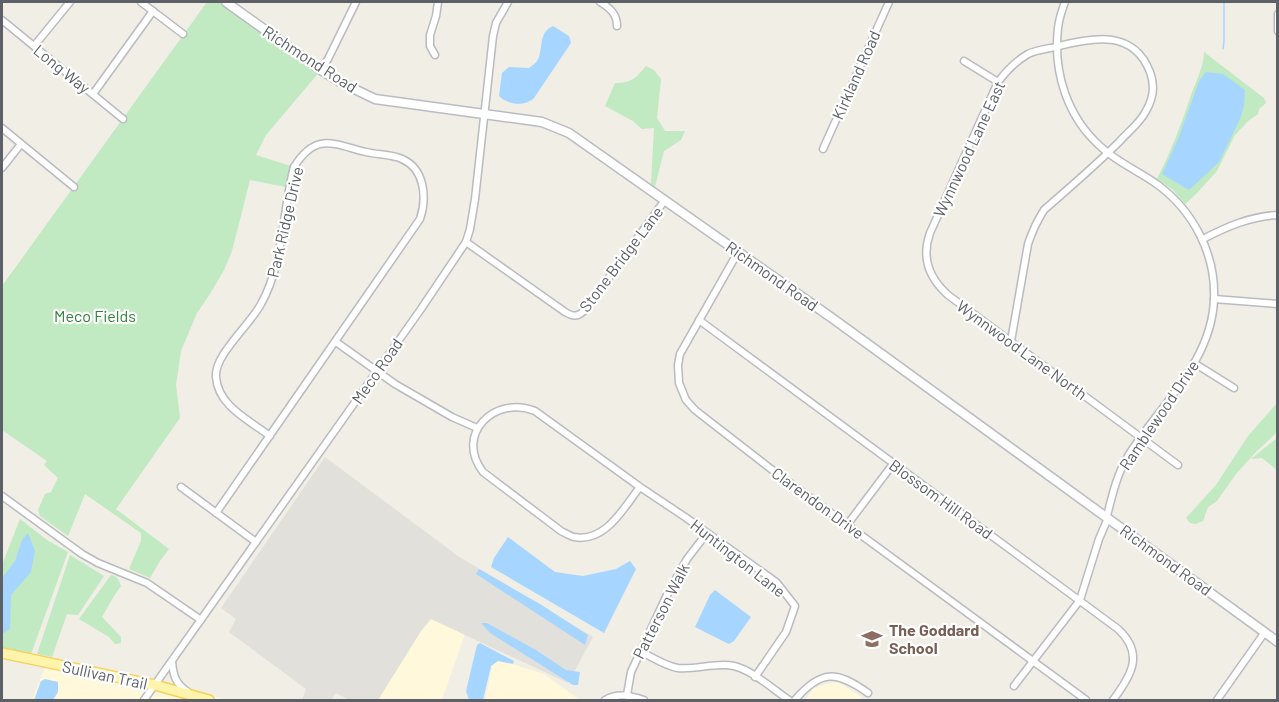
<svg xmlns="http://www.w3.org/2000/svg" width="1279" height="702" font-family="Barlow,sans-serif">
  <rect width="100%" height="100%" fill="#f0eee5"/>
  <g fill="#fff8db">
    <polygon points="431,619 465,634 442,700 378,700 421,631"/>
    <polygon points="494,658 544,674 580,700 485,700"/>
    <polygon points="46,665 200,692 225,700 32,700"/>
    <polygon points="838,682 862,697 859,700 805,700 813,689 825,684"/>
  </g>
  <polygon fill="#e1e0da" points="325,457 458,556 593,637 568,683 431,619 421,631 378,700 349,700 336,693 331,700 302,700 306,689 229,632 236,619 221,608"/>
  <g fill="#c1e9c2">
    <polygon points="207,2 226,2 321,70 266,135 256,155 294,167 290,188 250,180 232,251 224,270 210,294 197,313 181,351 176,385 180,418 116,509 169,549 160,561 150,578 129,569 141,541 141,533 85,494 68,536 40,516 38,510 45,494 51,492 58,478 44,465 47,461 2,430 2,286"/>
    <path d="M1204,52l60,46 2,5 -7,6 -1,5 -10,7 -13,14 -18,36 -21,23 -11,10 -13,-15 -15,-10c13,-26 23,-51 32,-78 5,-16 15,-33 15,-49z"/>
    <path d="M646,66l8,4 7,9 -4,39 8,13h20l-4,9 -17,11 -9,36 -4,-3 3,-56 -12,1 -9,-8 -28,-15 10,-23c17,0 21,-5 31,-17z"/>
    <polygon points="1277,403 1277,432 1256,452 1236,474 1217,501 1208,507 1203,521 1196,524 1190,523 1186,518 1216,485 1248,436"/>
    <polygon points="1277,438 1277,470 1262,458 1251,459"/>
    <polygon points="20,519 47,540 68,552 31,654 2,648 2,565"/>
    <polygon points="70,555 104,576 78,615 67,614 52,657 37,654"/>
    <path d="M111,575c7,1 8,6 10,11l-7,10 -12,21 19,20v6l-6,1 -6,-7 -30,-18z"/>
  </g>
  <g fill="#a6d6ff">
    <path d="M553,26l16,10 2,7 -37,55c-9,9 -26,7 -35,-2l3,-23 7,-6 20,1c2,-2 6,-4 8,-7 7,-10 0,-28 16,-35z"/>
    <polygon points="1206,72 1223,74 1245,90 1244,106 1240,119 1219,162 1189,190 1162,174 1178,139 1199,81"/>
    <polygon points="28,533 35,551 31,572 11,595 10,629 2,634 2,578 15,561 22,540"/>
    <polygon points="508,537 555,572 583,576 616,569 630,561 636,569 604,633 491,567 494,558"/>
    <polygon points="479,569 540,604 588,635 585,645 476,574"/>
    <polygon points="715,590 751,617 734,641 729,644 695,627 710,595"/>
    <polygon points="481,623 487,623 536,650 566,670 580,672 578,685 573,685 490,633"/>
    <polygon points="480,643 514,661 513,664 498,661 491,666 483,700 469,700 466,691 477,645"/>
    <polygon points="45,679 58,682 58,692 53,700 34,700 41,681"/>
  </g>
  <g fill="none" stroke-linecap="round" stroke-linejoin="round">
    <polyline stroke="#a6d6ff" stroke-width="1.5" points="1223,49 1224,41 1224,2"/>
    <g stroke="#b8bbc0" stroke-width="9">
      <g id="street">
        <polyline points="141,2 183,34"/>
        <path d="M600,2c10,6 17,12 17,24"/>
        <polyline points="1278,14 1278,31"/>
        <polyline points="2,20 123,119"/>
        <polyline points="34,46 70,2"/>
        <polyline points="435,55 430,46 430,35 436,16 438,2"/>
        <polyline points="964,61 998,82"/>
        <polyline points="321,70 328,59 356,2"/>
        <polyline points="93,94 153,11"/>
        <polyline points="2,128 74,187"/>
        <polyline points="823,149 889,2"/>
        <polyline points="2,168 21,144"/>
        <path d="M1203,241v-2c23,-12 48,-23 75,-24"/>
        <path d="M466,242l99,70c10,6 14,4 21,-3l79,-109"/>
        <polyline points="738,252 680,354 678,365 679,383 686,400 695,410 771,469 1086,700"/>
        <polyline points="1214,299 1278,304"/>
        <path d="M699,320l419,309c27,25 13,47 -5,71"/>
        <path d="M1011,341l17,-97c4,-12 9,-23 16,-34 25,-22 51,-44 75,-68 9,-10 21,-19 27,-31 7,-12 9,-26 4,-39 -16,-42 -56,-35 -91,-26 -10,3 -21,3 -31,8 -12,7 -21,16 -30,28l-68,151c-9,25 -1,45 18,62l230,170"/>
        <polyline points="336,342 395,384 452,417 477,428"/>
        <polyline points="1194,363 1234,388"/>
        <polyline points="181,487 256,542"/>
        <path d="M640,487c-16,20 -34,56 -66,50 -4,-1 -9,-4 -13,-6l-78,-59c-29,-38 12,-77 52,-61l105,76 45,30 91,65 5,6 14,18 -9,26 -31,45"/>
        <polyline points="2,496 82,554 98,563 147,583 201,620"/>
        <path d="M216,513l204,-294c7,-21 5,-50 -18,-60 -11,-5 -24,-4 -36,-7 -33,-8 -50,-20 -72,15 -12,45 -10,96 -33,137 -11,21 -47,51 -45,73 2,29 33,43 54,59"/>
        <polyline points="847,525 893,464"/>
        <path d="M640,651c12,6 25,15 38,17 18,2 38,-6 56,-2 18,4 40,24 55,34"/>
        <path d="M172,661c1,15 4,23 16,31"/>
        <path d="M1014,686l66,-86 19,-61 9,-21 -1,-2c5,-20 10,-42 21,-60 31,-50 84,-94 86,-157 2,-45 -21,-88 -56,-114 -19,-14 -40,-22 -57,-38 -34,-30 -48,-75 -43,-119 1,-9 4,-18 7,-26"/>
        <polyline points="627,695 631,672 666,597 687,559 707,533"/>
        <polyline points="144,700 421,309 466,242 470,229 475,199 493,36 496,23 508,2"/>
        <path d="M605,700c13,-8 26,-4 39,0"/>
        <path d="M795,700c26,-31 42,-29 73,-7"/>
        <polyline points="1217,700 1265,632"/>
      </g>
    </g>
    <g stroke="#b9bcc2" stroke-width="11">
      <polyline id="secondary" points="226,2 321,70 342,83 375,99 542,122 569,133 832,318 1278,642"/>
    </g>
    <g stroke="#f8d056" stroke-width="12">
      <polyline id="primary" points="2,653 155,685 209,700"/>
    </g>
    <use href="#street" stroke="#fff" stroke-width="6"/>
    <use href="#secondary" stroke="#fff" stroke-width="8"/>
    <use href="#primary" stroke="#fff4ab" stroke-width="9"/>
  </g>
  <defs>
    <g id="school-bare" transform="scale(1.62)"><path d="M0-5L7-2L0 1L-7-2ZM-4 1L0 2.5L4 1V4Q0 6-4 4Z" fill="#8d6e63" stroke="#fff" stroke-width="2.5" paint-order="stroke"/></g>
  </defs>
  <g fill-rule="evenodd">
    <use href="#school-bare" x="872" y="639"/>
  </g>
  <g text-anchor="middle" stroke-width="4.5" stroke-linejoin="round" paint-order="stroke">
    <g font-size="16" fill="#5d6167" stroke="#fff">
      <text transform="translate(310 59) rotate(33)" y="6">Richmond Road</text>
      <text transform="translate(62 69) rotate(39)" y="6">Long Way</text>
      <text transform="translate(856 75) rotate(-66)" y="6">Kirkland Road</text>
      <text transform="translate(969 149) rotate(-65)" y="6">Wynnwood Lane East</text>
      <text transform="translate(285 222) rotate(-77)" y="6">Park Ridge Drive</text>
      <text transform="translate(621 259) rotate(-53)" y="6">Stone Bridge Lane</text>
      <text transform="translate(772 276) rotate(35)" y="6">Richmond Road</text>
      <text transform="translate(1022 350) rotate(36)" y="6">Wynnwood Lane North</text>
      <text transform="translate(377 371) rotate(-55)" y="6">Meco Road</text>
      <text transform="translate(1159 415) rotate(-56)" y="6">Ramblewood Drive</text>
      <text transform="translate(941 499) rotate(36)" y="6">Blossom Hill Road</text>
      <text transform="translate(818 503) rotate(36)" y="6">Clarendon Drive</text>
      <text transform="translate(738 558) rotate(38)" y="6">Huntington Lane</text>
      <text transform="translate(1166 560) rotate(36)" y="6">Richmond Road</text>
      <text transform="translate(661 611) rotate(-63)" y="6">Patterson Walk</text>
      <text transform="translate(105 675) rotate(12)" y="6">Sullivan Trail</text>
    </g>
    <g font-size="16" fill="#308237" stroke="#fff">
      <text x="95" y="322">Meco Fields</text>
    </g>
    <g font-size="16" font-weight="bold" fill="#785e54" stroke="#fff" text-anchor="start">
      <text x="889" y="636">The Goddard<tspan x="889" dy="18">School</tspan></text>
    </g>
  </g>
  <rect width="1279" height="702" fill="none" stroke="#5d6167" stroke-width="6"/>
</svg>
